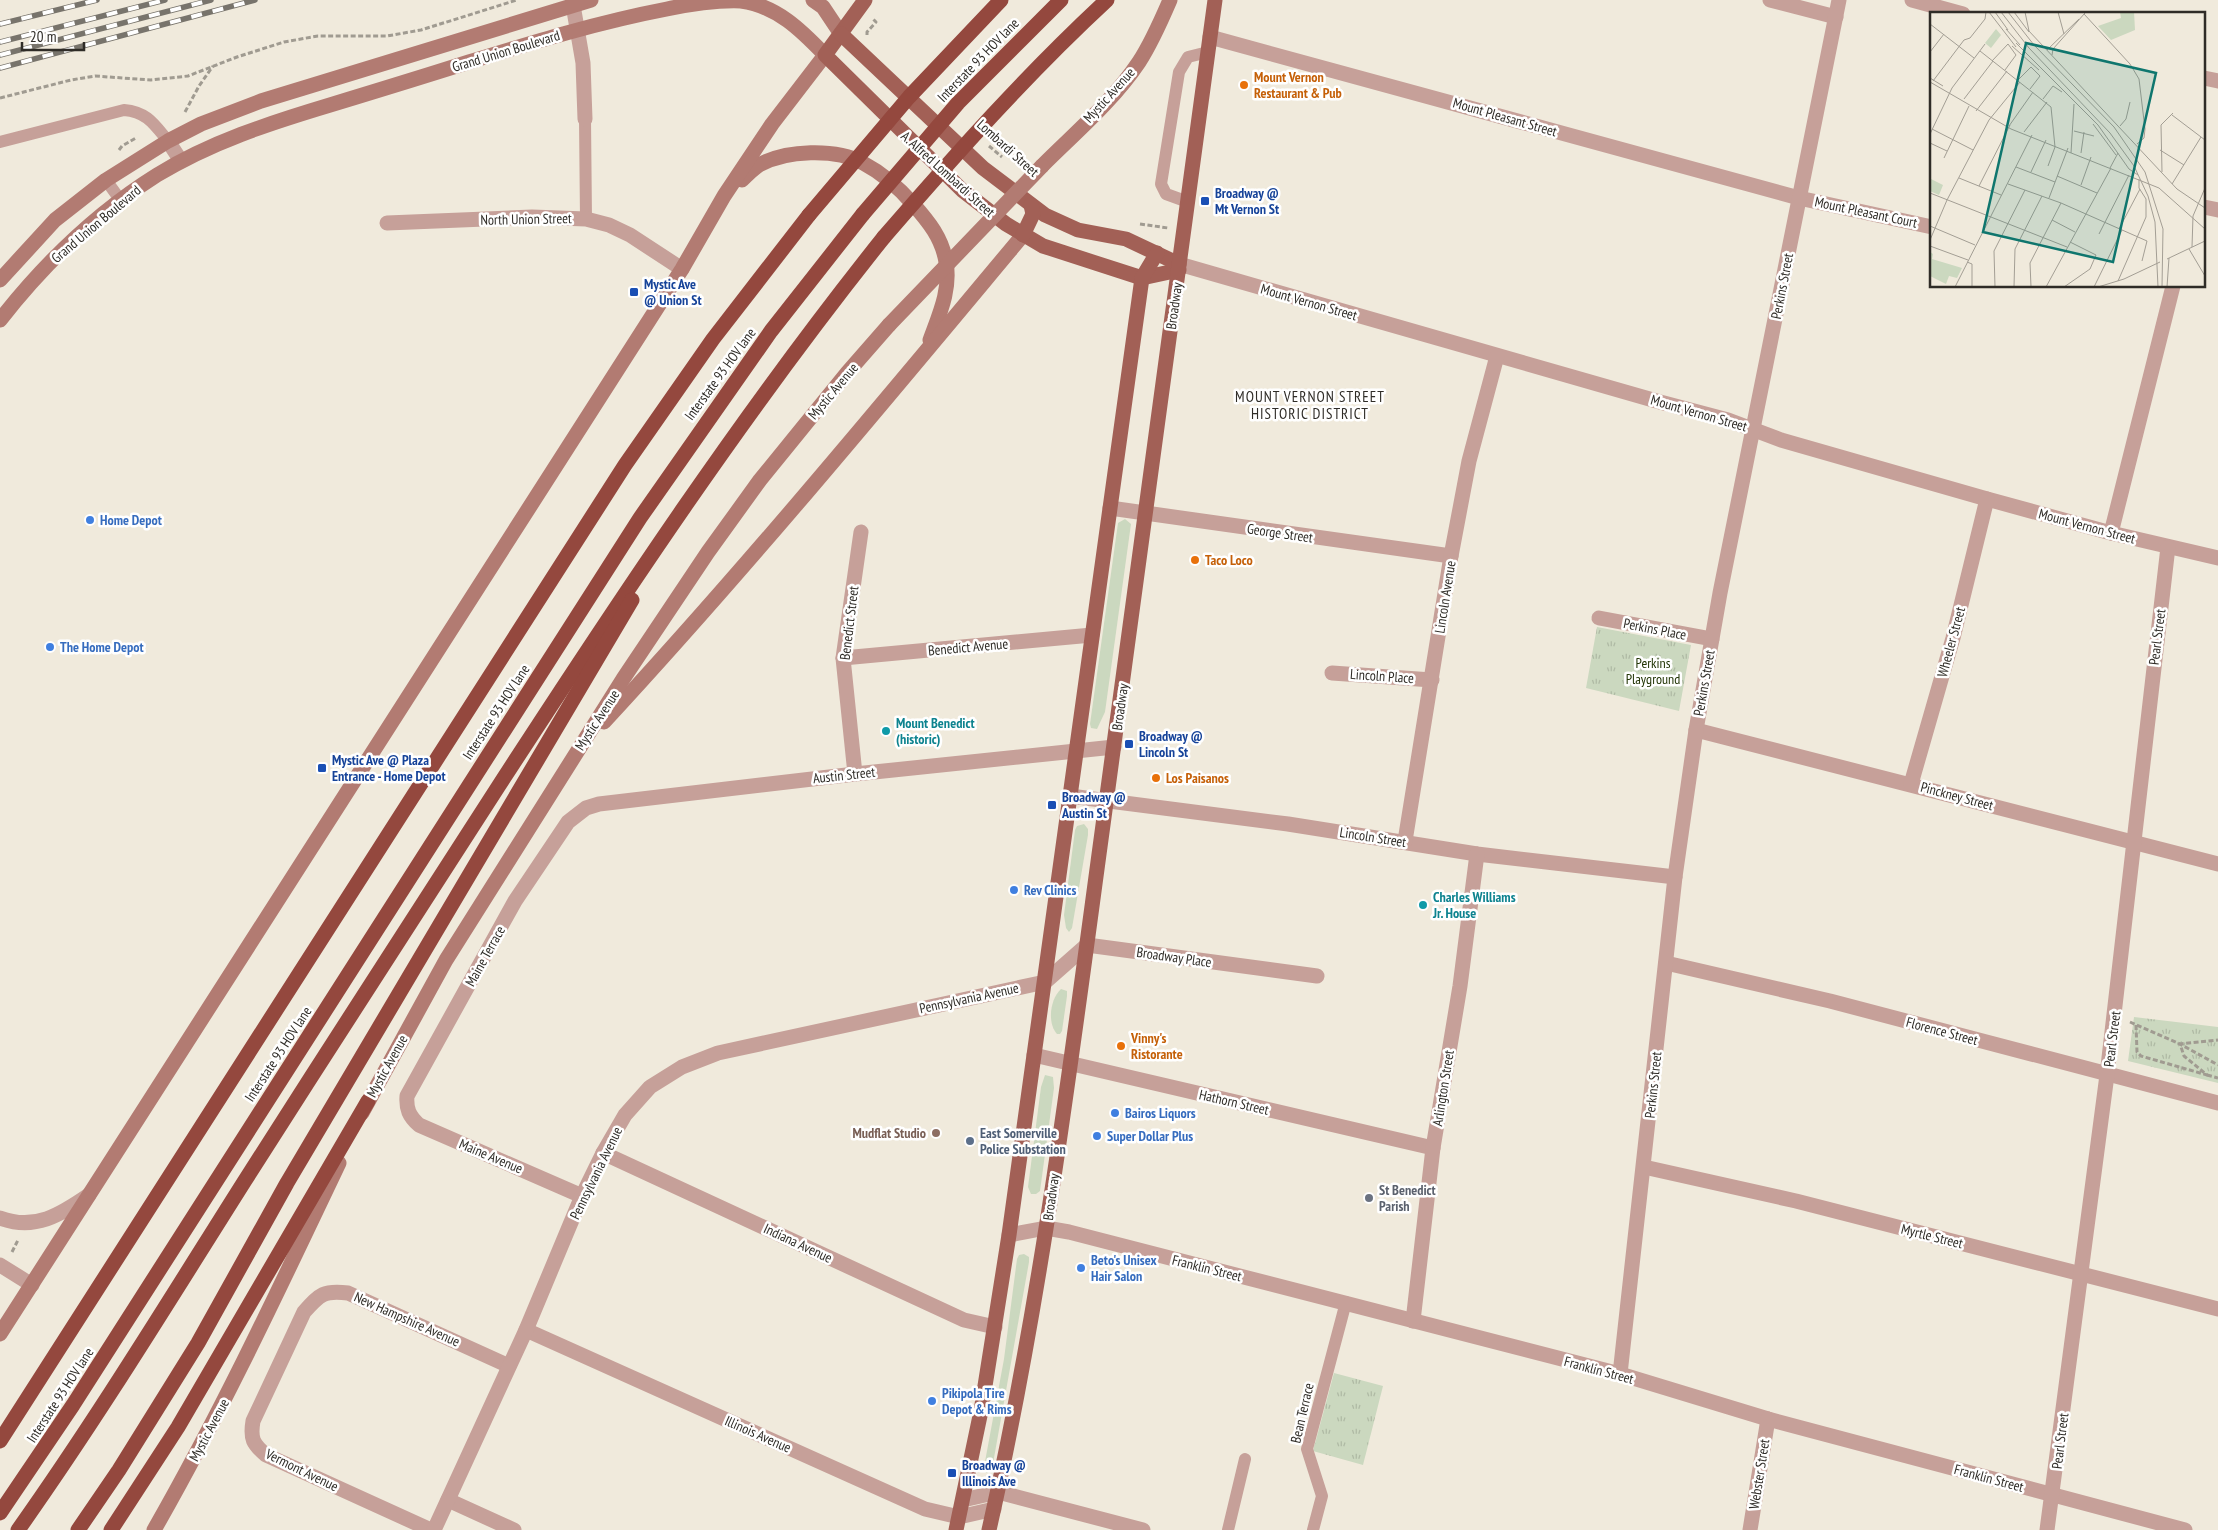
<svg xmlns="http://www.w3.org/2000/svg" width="2218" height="1530" font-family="'PT Sans Narrow',sans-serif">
  <defs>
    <pattern id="park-tufts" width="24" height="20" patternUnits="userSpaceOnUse" patternTransform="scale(1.25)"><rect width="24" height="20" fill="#cbd8bf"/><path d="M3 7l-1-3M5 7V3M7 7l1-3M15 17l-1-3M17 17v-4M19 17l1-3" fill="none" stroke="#afbaa4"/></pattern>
  </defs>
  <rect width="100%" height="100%" fill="#f0eadc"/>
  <g fill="#cbd8bf">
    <polygon points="1125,519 1131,524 1105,712 1097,729 1091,728 1090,724 1118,523"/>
    <polygon points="1084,824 1088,829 1088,835 1072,928 1069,932 1066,928 1064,915 1075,830 1077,826"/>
    <path d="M1061,989l6,2v5l-5,35 -2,3h-3c-10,-11 -7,-35 4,-45z"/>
    <polygon points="1045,1075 1053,1077 1054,1088 1040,1191 1036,1194 1031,1194 1028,1187 1041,1087"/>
    <polygon points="1024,1254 1029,1257 1029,1262 992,1469 987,1473 984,1471 984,1467 1004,1359 1017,1259 1019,1255"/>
  </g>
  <g fill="url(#park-tufts)">
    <polygon points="1597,627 1691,645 1679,711 1586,688"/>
    <polygon points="2134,1017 2218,1027 2218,1083 2128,1061"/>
    <polygon points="1334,1373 1383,1386 1363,1465 1313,1451"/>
  </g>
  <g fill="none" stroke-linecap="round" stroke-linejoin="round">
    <g stroke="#a09b91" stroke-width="3" stroke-dasharray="5 2.5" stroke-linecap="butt">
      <polyline points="867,35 867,32 876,22 872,18"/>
      <polyline points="0,98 71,80 95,76 151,80 188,76 237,57 284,42 318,36 387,36 421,30 517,0"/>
      <polyline points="185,112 199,86 213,66"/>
      <polyline points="989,146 1002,157"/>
      <polyline points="119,150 122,146 136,138"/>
      <polyline points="1140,224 1168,228"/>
      <polyline points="2130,1022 2180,1044 2218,1065"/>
      <polyline points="2136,1025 2137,1052 2141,1056 2207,1075 2184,1056 2180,1044 2218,1040"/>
      <polyline points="2207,1075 2218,1078"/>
      <polyline points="12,1252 18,1240"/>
    </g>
    <g stroke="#c6a099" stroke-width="12">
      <polyline points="585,119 586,219"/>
      <path d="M0,142l124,-32c23,2 30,14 44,31"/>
      <polyline points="106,180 121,201"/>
      <polyline points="1188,202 1166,194 1161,184 1179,72 1188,57 1208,52"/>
      <polyline points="1228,1530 1245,1459"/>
      <polyline points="1313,1530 1322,1496 1307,1449 1346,1302"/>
    </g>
    <g stroke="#c6a099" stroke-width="15">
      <polyline points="1770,0 1836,17"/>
      <polyline points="1912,0 1963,14"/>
      <polyline points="573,5 583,63 585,119"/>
      <polyline points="1210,37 1799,198 1932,227"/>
      <polyline points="2204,78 2218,81"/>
      <polyline points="168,141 181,161"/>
      <polyline points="2204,207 2218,210"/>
      <polyline points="387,223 532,217 586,219 609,225 630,235 682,269"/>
      <polyline points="1179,264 1660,402 1728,420 1781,440 1987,499 2111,533 2218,558"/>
      <polyline points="1110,508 1451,556"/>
      <polyline points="2111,533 2173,286"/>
      <polyline points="1599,618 1712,639"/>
      <polyline points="843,658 1092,635"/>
      <polyline points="1332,673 1432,680"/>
      <polyline points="1696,730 2218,864"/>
      <polyline points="855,774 843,658 861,532"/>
      <polyline points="1911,784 1953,638 1987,499"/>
      <polyline points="1070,796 1288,824 1477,854 1675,877"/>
      <polyline points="1405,841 1451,556 1469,461 1497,356"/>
      <polyline points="1666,963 1830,1001 2218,1103"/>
      <polyline points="1034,1055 1433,1148"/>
      <polyline points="603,1153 964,1320 995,1327"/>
      <polyline points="1644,1167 1796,1201 2218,1309"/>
      <path d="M582,1196l-163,-71c-10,-9 -13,-16 -12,-29l108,-195 53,-79 18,-14 13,-4 256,-30 259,-27"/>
      <path d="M0,1218c35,13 60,-3 89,-23"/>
      <polyline points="1009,1235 1046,1228 1069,1232 1620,1374 1768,1419 2185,1530"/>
      <polyline points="0,1265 32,1285"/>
      <polyline points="1413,1321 1433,1148 1460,986 1477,854"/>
      <polyline points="526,1330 925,1509 959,1517 994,1509"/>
      <polyline points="1620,1374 1675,877 1696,730 1720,593 1839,0"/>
      <polyline points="448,1500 514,1530"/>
      <polyline points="963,1500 998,1492 1143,1530"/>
      <path d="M431,1530l-165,-75c-13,-11 -16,-16 -13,-34l51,-109c16,-18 20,-22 44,-19l161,73"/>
      <polyline points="434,1530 526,1330 582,1196 603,1153 625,1115 650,1087 682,1067 718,1053 1045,982 1087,945 1317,976"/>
      <polyline points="1750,1530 1768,1419"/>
      <polyline points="2047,1530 2107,1075 2168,547"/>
    </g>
    <g stroke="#b27b72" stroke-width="15">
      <polyline points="813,0 823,7 841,34"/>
      <path d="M1042,166c33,-33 71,-65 97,-104 13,-20 22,-41 31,-62"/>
      <path d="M742,180c5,-5 11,-11 17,-15 27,-15 76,-17 104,-2 19,10 36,25 50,41 16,18 29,34 33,58 5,28 -7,53 -16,78"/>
      <polyline points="0,280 55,220 106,180 168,141 201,124 261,101 591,0"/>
      <path d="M0,320c44,-56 96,-107 157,-145 54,-33 113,-52 173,-70 46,-14 92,-28 139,-43 65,-20 130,-40 198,-53 24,-5 49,-9 74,-8 36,5 60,29 84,54l-53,69 -48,72 -42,73 -682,1065"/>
      <path d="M604,722c145,-157 282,-323 419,-487"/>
      <polyline points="362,1113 446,960 623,679 708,552 760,480 847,373 889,325"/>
      <path d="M154,1530c68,-119 126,-243 185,-367"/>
    </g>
    <g stroke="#a26056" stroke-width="15">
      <polyline points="865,0 825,55 962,190 1006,224 1043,246 1142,278 1179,270"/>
      <polyline points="841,34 983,168 1045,215 1078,230 1126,239 1179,264"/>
      <polyline points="1023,235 1033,214 1031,205"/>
      <polyline points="956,1530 981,1411 1009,1235 1142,278 1157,253"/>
      <path d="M989,1530c51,-225 80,-454 111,-683 39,-282 78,-564 115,-847"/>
    </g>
    <g stroke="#94483e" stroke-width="15">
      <polyline points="0,1441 625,465 713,339 809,215"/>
      <polyline points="0,1513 73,1405 640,518 771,331 863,214"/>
      <path d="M18,1530c80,-113 152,-231 226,-348 84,-132 169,-263 254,-395 122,-188 246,-375 386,-550"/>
      <polyline points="78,1530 119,1470 198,1343 287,1183 632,600"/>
      <polyline points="111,1530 178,1427 368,1101"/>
    </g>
    <g stroke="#78746c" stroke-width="5.5">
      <g id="rail">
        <polyline points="0,24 97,0"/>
        <polyline points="0,42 165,0"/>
        <polyline points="0,55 211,0"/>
        <polyline points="0,68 255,0"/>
      </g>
    </g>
    <use href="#rail" stroke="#fff" stroke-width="4" stroke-dasharray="11" stroke-linecap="butt"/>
    <polyline stroke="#b27b72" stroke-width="15" points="889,325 1042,166"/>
    <g stroke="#94483e" stroke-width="15">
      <polyline points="863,214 958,103 1061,0"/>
      <polyline points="809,215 909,97 1001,0"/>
      <path d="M884,237c72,-83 143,-163 223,-237"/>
    </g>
  </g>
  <g fill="#e8710a" stroke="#fff" stroke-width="2">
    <circle cx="1244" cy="85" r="5"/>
    <circle cx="1195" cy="560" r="5"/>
    <circle cx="1156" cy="778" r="5"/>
    <circle cx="1121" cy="1046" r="5"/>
  </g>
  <g fill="#1a4fb4" stroke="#fff" stroke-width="2">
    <rect x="1200" y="196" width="10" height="10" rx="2.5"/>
    <rect x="629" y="287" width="10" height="10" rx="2.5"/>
    <rect x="1124" y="739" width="10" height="10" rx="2.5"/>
    <rect x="317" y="763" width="10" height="10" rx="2.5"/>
    <rect x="1047" y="800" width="10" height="10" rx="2.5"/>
    <rect x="947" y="1468" width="10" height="10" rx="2.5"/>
  </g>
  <g fill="#3f7fe0" stroke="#fff" stroke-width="2">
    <circle cx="90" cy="520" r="5"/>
    <circle cx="50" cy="647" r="5"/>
    <circle cx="1014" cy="890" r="5"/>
    <circle cx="1115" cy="1113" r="5"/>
    <circle cx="1097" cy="1136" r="5"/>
    <circle cx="1081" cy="1268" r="5"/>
    <circle cx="932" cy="1401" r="5"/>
  </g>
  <g fill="#0f9aa8" stroke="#fff" stroke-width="2">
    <circle cx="886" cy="731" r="5"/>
    <circle cx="1423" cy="905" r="5"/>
  </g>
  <circle fill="#8d6e63" stroke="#fff" stroke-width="2" cx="936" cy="1133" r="5"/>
  <circle fill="#5c6f8a" stroke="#fff" stroke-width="2" cx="970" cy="1141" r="5"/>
  <circle fill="#6b7280" stroke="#fff" stroke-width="2" cx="1369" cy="1198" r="5"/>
  <g text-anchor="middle" stroke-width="5" stroke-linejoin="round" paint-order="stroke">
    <g font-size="14" fill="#2f2c27" stroke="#fff">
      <text transform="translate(506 51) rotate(-17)" y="5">Grand Union Boulevard</text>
      <text transform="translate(978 60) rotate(-46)" y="5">Interstate 93 HOV lane</text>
      <text transform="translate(1109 95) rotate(-48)" y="5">Mystic Avenue</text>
      <text transform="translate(1505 117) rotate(16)" y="5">Mount Pleasant Street</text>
      <text transform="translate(1008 148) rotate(42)" y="5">Lombardi Street</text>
      <text transform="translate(948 174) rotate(42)" y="5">A. Alfred Lombardi Street</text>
      <text transform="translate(1866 212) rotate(12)" y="5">Mount Pleasant Court</text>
      <text transform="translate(526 219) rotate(-1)" y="5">North Union Street</text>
      <text transform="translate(96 224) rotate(-40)" y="5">Grand Union Boulevard</text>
      <text transform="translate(1782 286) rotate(-79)" y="5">Perkins Street</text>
      <text transform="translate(1309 302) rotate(16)" y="5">Mount Vernon Street</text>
      <text transform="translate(1174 306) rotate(-82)" y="5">Broadway</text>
      <text transform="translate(720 374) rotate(-54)" y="5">Interstate 93 HOV lane</text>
      <text transform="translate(833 391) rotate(-50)" y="5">Mystic Avenue</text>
      <text transform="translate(1699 413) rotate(16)" y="5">Mount Vernon Street</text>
      <text transform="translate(2087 526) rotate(15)" y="5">Mount Vernon Street</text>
      <text transform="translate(1280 533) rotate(8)" y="5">George Street</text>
      <text transform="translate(1445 597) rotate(-81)" y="5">Lincoln Avenue</text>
      <text transform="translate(849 623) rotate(-83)" y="5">Benedict Street</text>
      <text transform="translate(1655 629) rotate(11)" y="5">Perkins Place</text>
      <text transform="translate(2157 637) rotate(-83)" y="5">Pearl Street</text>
      <text transform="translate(1951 642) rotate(-75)" y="5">Wheeler Street</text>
      <text transform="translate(968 647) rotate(-5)" y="5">Benedict Avenue</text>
      <text transform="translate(1382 676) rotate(4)" y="5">Lincoln Place</text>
      <text transform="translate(1704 683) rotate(-80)" y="5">Perkins Street</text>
      <text transform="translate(1120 707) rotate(-82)" y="5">Broadway</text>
      <text transform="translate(496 712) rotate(-57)" y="5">Interstate 93 HOV lane</text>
      <text transform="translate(597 720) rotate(-57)" y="5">Mystic Avenue</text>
      <text transform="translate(844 775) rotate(-6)" y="5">Austin Street</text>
      <text transform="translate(1957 796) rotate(15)" y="5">Pinckney Street</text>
      <text transform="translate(1373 837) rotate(9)" y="5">Lincoln Street</text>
      <text transform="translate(485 956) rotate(-61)" y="5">Maine Terrace</text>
      <text transform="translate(1174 957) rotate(8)" y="5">Broadway Place</text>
      <text transform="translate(969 998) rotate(-12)" y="5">Pennsylvania Avenue</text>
      <text transform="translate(1942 1031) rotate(15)" y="5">Florence Street</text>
      <text transform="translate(2112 1039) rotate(-83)" y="5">Pearl Street</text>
      <text transform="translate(278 1054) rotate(-57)" y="5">Interstate 93 HOV lane</text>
      <text transform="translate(387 1066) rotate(-61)" y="5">Mystic Avenue</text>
      <text transform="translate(1653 1085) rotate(-84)" y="5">Perkins Street</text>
      <text transform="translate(1443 1088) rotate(-81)" y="5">Arlington Street</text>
      <text transform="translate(1234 1102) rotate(13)" y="5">Hathorn Street</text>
      <text transform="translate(491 1156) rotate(23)" y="5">Maine Avenue</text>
      <text transform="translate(596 1173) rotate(-64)" y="5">Pennsylvania Avenue</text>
      <text transform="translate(1051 1197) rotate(-82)" y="5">Broadway</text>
      <text transform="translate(1932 1236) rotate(14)" y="5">Myrtle Street</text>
      <text transform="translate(798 1243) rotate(25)" y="5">Indiana Avenue</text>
      <text transform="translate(1207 1268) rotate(14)" y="5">Franklin Street</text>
      <text transform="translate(407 1319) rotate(24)" y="5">New Hampshire Avenue</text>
      <text transform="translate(1599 1370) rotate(15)" y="5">Franklin Street</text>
      <text transform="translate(60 1395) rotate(-57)" y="5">Interstate 93 HOV lane</text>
      <text transform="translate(1302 1413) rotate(-77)" y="5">Bean Terrace</text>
      <text transform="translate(209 1430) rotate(-62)" y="5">Mystic Avenue</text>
      <text transform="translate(758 1434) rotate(24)" y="5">Illinois Avenue</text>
      <text transform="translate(2060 1441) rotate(-83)" y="5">Pearl Street</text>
      <text transform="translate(302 1470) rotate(26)" y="5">Vermont Avenue</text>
      <text transform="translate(1759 1474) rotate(-81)" y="5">Webster Street</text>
      <text transform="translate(1989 1478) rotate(15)" y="5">Franklin Street</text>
    </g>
    <g font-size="14" font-weight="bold" fill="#c56008" stroke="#fff" text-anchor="start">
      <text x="1254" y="82">Mount Vernon<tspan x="1254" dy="16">Restaurant &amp; Pub</tspan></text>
      <text x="1205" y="565">Taco Loco</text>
      <text x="1166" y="783">Los Paisanos</text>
      <text x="1131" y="1043">Vinny's<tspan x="1131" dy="16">Ristorante</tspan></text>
    </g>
    <g font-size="14" font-weight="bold" fill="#164399" stroke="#fff" text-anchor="start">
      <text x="1215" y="198">Broadway @<tspan x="1215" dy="16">Mt Vernon St</tspan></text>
      <text x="644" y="289">Mystic Ave<tspan x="644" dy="16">@ Union St</tspan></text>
      <text x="1139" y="741">Broadway @<tspan x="1139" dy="16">Lincoln St</tspan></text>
      <text x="332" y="765">Mystic Ave @ Plaza<tspan x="332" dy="16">Entrance - Home Depot</tspan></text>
      <text x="1062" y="802">Broadway @<tspan x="1062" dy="16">Austin St</tspan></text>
      <text x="962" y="1470">Broadway @<tspan x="962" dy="16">Illinois Ave</tspan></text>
    </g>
    <g font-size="14" font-weight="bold" fill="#366cbe" stroke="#fff" text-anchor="start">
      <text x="100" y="525">Home Depot</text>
      <text x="60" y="652">The Home Depot</text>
      <text x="1024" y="895">Rev Clinics</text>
      <text x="1125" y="1118">Bairos Liquors</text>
      <text x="1107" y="1141">Super Dollar Plus</text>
      <text x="1091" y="1265">Beto's Unisex<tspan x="1091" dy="16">Hair Salon</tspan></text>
      <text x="942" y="1398">Pikipola Tire<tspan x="942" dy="16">Depot &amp; Rims</tspan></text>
    </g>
    <g font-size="14" fill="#223505" stroke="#fff">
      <text x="1653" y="668">Perkins<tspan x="1653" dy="16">Playground</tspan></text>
    </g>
    <g font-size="14" font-weight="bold" fill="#0d838f" stroke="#fff" text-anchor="start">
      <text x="896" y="728">Mount Benedict<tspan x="896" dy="16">(historic)</tspan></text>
      <text x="1433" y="902">Charles Williams<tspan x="1433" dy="16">Jr. House</tspan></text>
    </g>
    <g font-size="14" font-weight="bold" fill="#785e54" stroke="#fff" text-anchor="end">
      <text x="926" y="1138">Mudflat Studio</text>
    </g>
    <g font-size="14" font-weight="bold" fill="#4e5e75" stroke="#fff" text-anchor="start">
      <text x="980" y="1138">East Somerville<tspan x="980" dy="16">Police Substation</tspan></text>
    </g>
    <g font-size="14" font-weight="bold" fill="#5b616d" stroke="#fff" text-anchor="start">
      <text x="1379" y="1195">St Benedict<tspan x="1379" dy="16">Parish</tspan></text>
    </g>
    <g font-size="15" letter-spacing="1" fill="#2f2c27" stroke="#fff">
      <text x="1310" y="402">MOUNT VERNON STREET<tspan x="1310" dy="17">HISTORIC DISTRICT</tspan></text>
    </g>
  </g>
  <g transform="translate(1930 12)">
    <rect width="275" height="275" fill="#f0eadc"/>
    <path d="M190,0h14l1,18 -24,10 -13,-14 23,-8z" fill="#cbd8bf"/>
    <path d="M66,17l5,6 -10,13 -6,-5zM1,167l12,6 -4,10 -9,-4zM0,240l3,2 -1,5 30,9 -5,10 -8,-2 -3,8 -16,-8z" fill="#cbd8bf"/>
    <path fill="none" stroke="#a39e94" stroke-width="1" d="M59,0l27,35M65,0l13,18M71,0l28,36 81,85 24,33 14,30 7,26 3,65M78,0l26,33 80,82 31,45 18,57 -1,58M84,0l15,20M95,0l4,19M128,0l6,22M154,2l46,50 9,15 6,50 -1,9 -7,6M0,12l44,34M76,17l14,16M98,18l149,159 28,19M86,31l40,40M82,34l27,24M117,38l32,-31M50,39l71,56 4,40 -7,19M0,40l14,-18M122,43l1,-6 32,-36M62,49l16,-17 8,11 -11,15M0,66l13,8M88,68l13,-13 9,9 -10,13M3,69l31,-41 6,-2 15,-19 1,-7M124,69l44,44 31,44 9,6M0,70l81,47 148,59 46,41M34,87l29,-38M113,87l10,-13 9,6M46,99l31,-40M242,103l33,25M163,112l23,31M79,114l24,-34M190,114l6,-7 4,-17M2,117l41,21M144,119l20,5M94,120l23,-30M0,122l22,-46 33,-44M0,131l17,8M230,138l24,15M141,141l3,-49M151,141l3,-21M14,146l25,-52M86,155l39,15M180,156l8,-15M101,160l15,-32M232,160l-1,-47 12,-12M127,164l40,17M29,166l42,17M78,172l53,19 86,38 -5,20M242,172l29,-47M151,173l10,-28M49,174l31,-61M0,181l137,54M119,186l19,-50M263,204l12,-28M122,208l23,12M0,214l45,19M189,217l21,-40M169,222l30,-59M0,228l17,-40 42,-80 31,-38M0,234l38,14M262,235l1,-31M259,237l16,27M237,247l38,-18M37,250l5,2v23M188,269l28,-64v-18l-7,-11v-9M25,275l77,-152M65,275l-1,-36 31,-61M84,275l1,-38 27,-53M101,275l-1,-24 31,-60M116,275l65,-119M134,275l26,-18 6,-14 -26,-13M164,275l28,-57M168,275l26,-8 36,-17M237,275l2,-29"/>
    <path fill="#0f766e" fill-opacity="0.15" stroke="#0f766e" stroke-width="2.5" d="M96,31l130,30 -43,189 -130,-30z"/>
    <rect width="275" height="275" fill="none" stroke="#2f2c27" stroke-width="2.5"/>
  </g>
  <path d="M22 42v8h62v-8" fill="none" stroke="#2f2c27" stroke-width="2.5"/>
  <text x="30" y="42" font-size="15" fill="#2f2c27" stroke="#ffffff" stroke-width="4" paint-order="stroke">20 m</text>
</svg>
